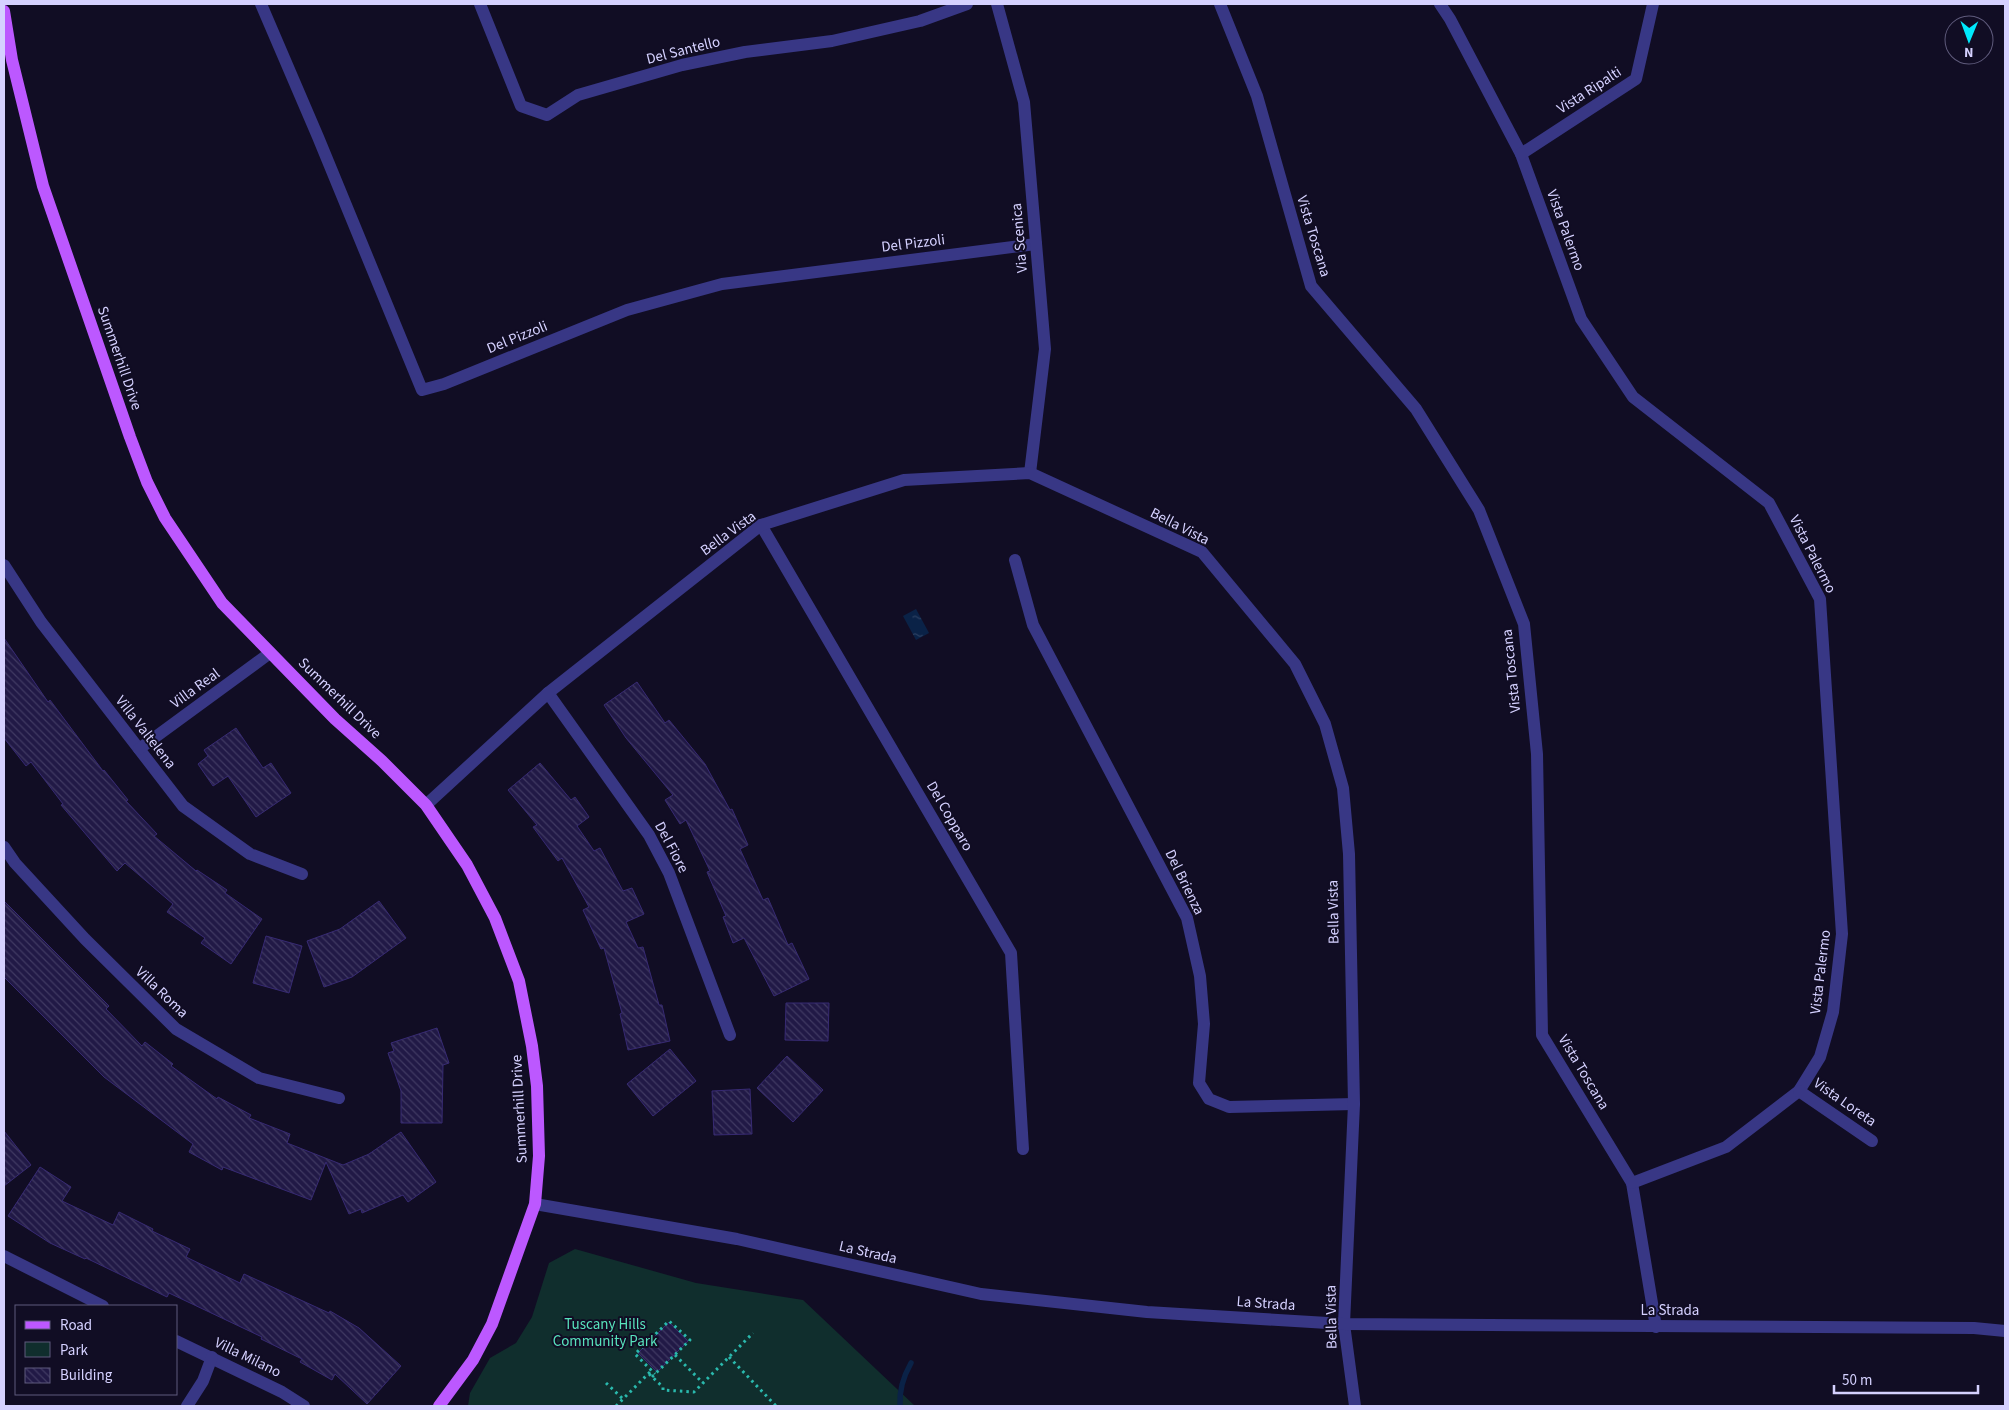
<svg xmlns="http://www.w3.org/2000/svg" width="2009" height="1410" font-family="'Source Sans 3',sans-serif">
  <defs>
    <pattern id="water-ripples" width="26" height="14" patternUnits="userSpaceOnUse" patternTransform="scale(1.25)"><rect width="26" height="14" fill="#0a2247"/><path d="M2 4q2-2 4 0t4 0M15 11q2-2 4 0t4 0" fill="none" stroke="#2d4163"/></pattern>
    <pattern id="building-back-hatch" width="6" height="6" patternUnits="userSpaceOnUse" patternTransform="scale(1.25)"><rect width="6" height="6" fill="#211946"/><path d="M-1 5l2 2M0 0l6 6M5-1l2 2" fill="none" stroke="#403962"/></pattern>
  </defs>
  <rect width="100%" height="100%" fill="#110d24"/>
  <polygon fill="#102e2d" points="575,1249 696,1283 803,1300 915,1406 468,1406 470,1393 490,1358 516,1343 532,1317 549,1263"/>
  <polygon fill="url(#water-ripples)" points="916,609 929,633 916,640 903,616"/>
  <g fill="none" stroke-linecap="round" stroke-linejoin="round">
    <path stroke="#0a2247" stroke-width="5.5" d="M900,1406c-1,-16 3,-29 11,-43"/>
  </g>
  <g fill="url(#building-back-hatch)" stroke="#372a73">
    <polygon points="4,638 48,702 50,700 103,771 104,770 128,800 126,801 157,834 154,836 196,871 197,870 227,890 225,893 262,919 231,964 201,943 205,938 167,912 173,904 125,863 117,871 61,805 63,804 31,762 26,766 4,738"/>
    <polygon points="637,682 665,723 669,720 705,764 730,810 732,809 748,845 740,849 763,900 768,898 788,945 792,943 809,979 774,996 744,938 733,943 723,917 726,916 707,872 710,871 686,820 680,824 665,800 673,795 626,738 604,705"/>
    <polygon points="236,728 263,768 271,763 291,793 256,817 228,776 213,786 198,764 208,756 204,750"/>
    <polygon points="540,763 571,800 575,797 589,817 577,826 594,851 600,848 623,891 632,888 644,914 626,922 638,948 643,947 659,1005 662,1005 670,1041 628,1050 620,1014 622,1013 604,948 601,949 583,910 589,907 562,858 558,861 533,827 537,825 508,790"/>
    <polygon points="4,901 109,1006 106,1009 142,1046 145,1042 173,1064 171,1066 217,1099 218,1097 251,1115 249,1118 290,1134 287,1143 343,1165 369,1154 401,1132 436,1182 408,1202 403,1195 362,1213 361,1209 349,1214 326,1162 311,1200 223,1167 222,1170 189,1152 193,1144 104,1077 4,977"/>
    <polygon points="379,901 406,938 352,977 324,987 307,941 340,929"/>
    <polygon points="266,936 302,946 289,993 253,983"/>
    <polygon points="786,1003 829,1003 828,1041 785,1040"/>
    <polygon points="437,1028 449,1063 443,1065 442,1123 401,1123 401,1091 388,1053 394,1051 391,1043"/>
    <polygon points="670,1049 696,1081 653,1116 627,1084"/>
    <polygon points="787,1056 823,1090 793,1122 757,1088"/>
    <polygon points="750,1089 752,1134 714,1135 712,1091"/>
    <polygon points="4,1131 31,1165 4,1186"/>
    <polygon points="40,1167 71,1187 62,1201 113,1225 119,1212 153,1229 152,1231 190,1249 186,1257 240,1283 244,1274 329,1313 330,1311 359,1328 401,1366 367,1404 335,1374 332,1380 300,1362 302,1359 261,1339 262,1337 169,1293 167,1297 86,1258 85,1259 50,1243 8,1216"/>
    <polygon points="669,1322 688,1341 657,1372 638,1353"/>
  </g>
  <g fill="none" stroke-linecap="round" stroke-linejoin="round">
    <g stroke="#2ab9ad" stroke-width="3" stroke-dasharray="2.5 4" stroke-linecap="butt">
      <polyline points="675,1355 703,1383"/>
      <polyline points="729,1357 776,1406"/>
      <polyline points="649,1374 663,1387 663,1390 694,1392 753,1333"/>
      <path d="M652,1377c2,-2 4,-4 6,-6l32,-31 -21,-19 -34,33 20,20"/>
      <polyline points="606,1383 623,1399"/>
      <polyline points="616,1406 652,1370"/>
    </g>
    <g stroke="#383785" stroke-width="12">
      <polyline points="261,4 318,137 422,390 444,384 627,310 722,284 1036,244"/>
      <polyline points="480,4 521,106 547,115 578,95 682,65 745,52 832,41 920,21 967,4"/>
      <polyline points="997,4 1024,102 1045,349 1030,473"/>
      <polyline points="1220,4 1257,96 1311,286 1416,409 1479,510 1524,624 1537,754 1542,1035 1632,1183 1656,1327"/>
      <polyline points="1440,4 1450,19 1521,154 1581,319 1633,397 1769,503 1820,599 1842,934 1833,1012 1820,1057 1799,1091 1726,1147 1632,1183"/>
      <polyline points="1521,154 1636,79 1653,4"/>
      <polyline points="761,525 1011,953 1023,1149"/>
      <polyline points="1015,560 1033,625 1187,918 1200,976 1204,1024 1199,1083 1209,1099 1229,1107 1354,1104"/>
      <polyline points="4,565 41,622 183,806 250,854 302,874"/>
      <polyline points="548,693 649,835 669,873 730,1035"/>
      <polyline points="139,749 270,653"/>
      <polyline points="426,805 548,693 761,525 904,480 1030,473 1202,552 1295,664 1325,724 1343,788 1349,854 1354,1104 1344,1324 1355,1406"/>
      <polyline points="4,847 15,863 85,939 176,1029 259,1078 339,1098"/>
      <polyline points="1799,1091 1872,1141"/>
      <polyline points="535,1204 737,1239 981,1294 1147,1312 1344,1324 1974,1328 2005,1331"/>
      <polyline points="4,1256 103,1306"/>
      <polyline points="176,1341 282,1392 304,1406"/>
      <polyline points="187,1406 203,1381 212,1357"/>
    </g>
    <polyline stroke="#bc58ff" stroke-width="12" points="4,11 12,60 43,186 130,437 147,482 165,518 222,603 335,719 382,761 426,805 467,865 495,918 519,981 532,1046 537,1086 539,1156 535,1204 492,1324 473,1360 439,1406"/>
  </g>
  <g text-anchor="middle" stroke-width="4" stroke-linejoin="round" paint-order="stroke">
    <g font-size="15" fill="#d5d1ff" stroke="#110d24">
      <text transform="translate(683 50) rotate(-14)" y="5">Del Santello</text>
      <text transform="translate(1589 90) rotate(-33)" y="5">Vista Ripalti</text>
      <text transform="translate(1566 230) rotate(70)" y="5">Vista Palermo</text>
      <text transform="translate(1314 236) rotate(73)" y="5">Vista Toscana</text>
      <text transform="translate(1019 238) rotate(-95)" y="5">Via Scenica</text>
      <text transform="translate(913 243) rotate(-7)" y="5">Del Pizzoli</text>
      <text transform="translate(517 337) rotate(-22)" y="5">Del Pizzoli</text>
      <text transform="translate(120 358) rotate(71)" y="5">Summerhill Drive</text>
      <text transform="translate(1180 526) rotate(27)" y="5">Bella Vista</text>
      <text transform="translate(728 533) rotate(-36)" y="5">Bella Vista</text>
      <text transform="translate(1813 554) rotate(63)" y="5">Vista Palermo</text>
      <text transform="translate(1511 671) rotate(-96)" y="5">Vista Toscana</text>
      <text transform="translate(195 688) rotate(-36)" y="5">Villa Real</text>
      <text transform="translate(340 698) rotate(44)" y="5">Summerhill Drive</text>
      <text transform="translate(146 732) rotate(52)" y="5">Villa Valtelena</text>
      <text transform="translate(950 816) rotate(60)" y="5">Del Copparo</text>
      <text transform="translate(672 847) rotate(62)" y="5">Del Fiore</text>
      <text transform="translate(1185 882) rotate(64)" y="5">Del Brienza</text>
      <text transform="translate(1333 912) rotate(-91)" y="5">Bella Vista</text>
      <text transform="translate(1820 972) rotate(-83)" y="5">Vista Palermo</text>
      <text transform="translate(162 992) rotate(44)" y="5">Villa Roma</text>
      <text transform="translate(1584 1072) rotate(59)" y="5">Vista Toscana</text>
      <text transform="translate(1845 1102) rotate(35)" y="5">Vista Loreta</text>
      <text transform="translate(519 1109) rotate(-93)" y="5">Summerhill Drive</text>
      <text transform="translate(868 1252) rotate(13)" y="5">La Strada</text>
      <text transform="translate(1266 1303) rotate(4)" y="5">La Strada</text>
      <text x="1670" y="1315">La Strada</text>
      <text transform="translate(1331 1317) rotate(-91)" y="5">Bella Vista</text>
      <text transform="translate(248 1357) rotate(26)" y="5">Villa Milano</text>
    </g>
    <g font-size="15" fill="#58e3bd" stroke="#110d24">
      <text x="605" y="1329">Tuscany Hills<tspan x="605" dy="17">Community Park</tspan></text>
    </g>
  </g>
  <rect width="2009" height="1410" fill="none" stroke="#d5d1ff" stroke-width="10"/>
  <rect x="15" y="1305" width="162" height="90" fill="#110d24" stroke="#5f5b7c"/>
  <rect x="25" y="1321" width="25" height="8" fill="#bc58ff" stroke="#5f5b7c"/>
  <text x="60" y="1330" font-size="15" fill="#d5d1ff">Road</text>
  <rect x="25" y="1342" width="25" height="15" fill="#102e2d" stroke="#5f5b7c"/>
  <text x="60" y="1355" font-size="15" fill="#d5d1ff">Park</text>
  <rect x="25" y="1368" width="25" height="15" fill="url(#building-back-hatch)" stroke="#5f5b7c"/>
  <text x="60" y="1380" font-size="15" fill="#d5d1ff">Building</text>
  <g transform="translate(1969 40) rotate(181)"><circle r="24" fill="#110d24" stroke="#5f5b7c"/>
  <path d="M0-4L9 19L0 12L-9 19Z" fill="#00e9fc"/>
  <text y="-8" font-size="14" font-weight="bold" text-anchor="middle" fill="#d5d1ff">N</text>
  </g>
  <path d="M1834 1385v8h144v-8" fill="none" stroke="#d5d1ff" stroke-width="2.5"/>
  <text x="1842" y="1385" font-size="15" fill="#d5d1ff" stroke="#110d24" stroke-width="4" paint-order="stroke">50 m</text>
</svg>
